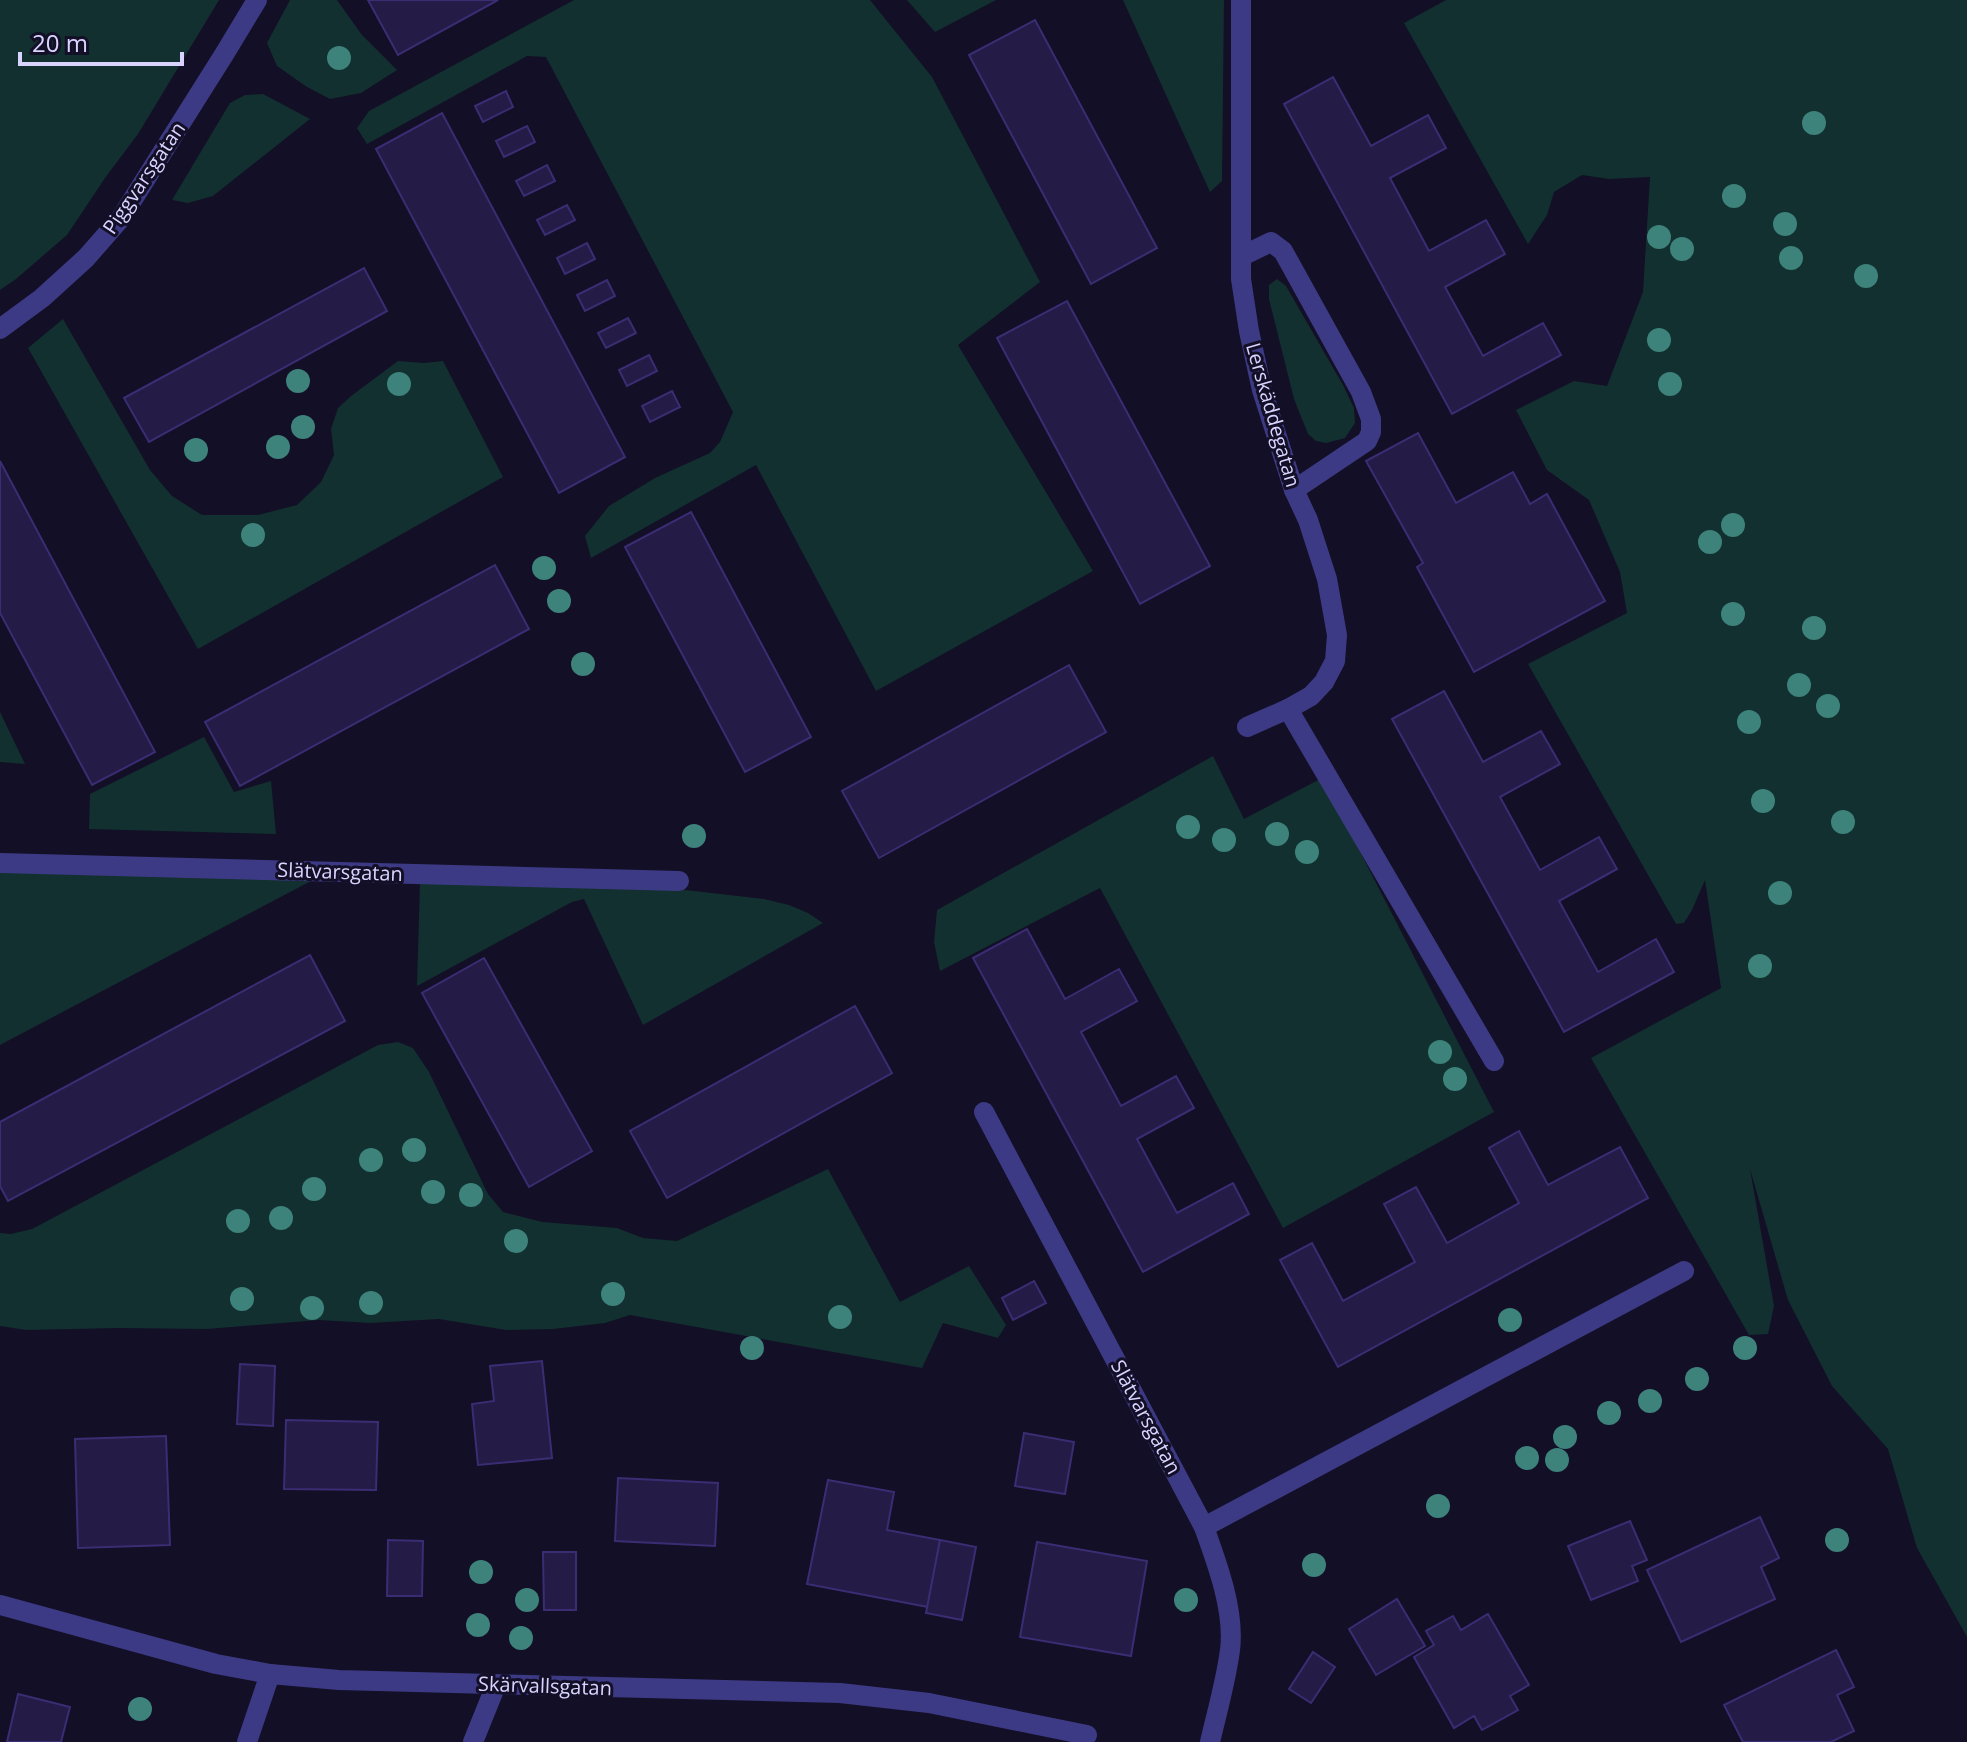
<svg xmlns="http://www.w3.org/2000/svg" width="1967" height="1742" font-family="'Open Sans',sans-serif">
  <rect width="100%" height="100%" fill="#130f26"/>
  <g fill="#12302f">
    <polygon points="0,0 219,0 138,134 105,178 67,235 16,279 0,290"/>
    <polygon points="290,0 337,0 362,35 397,70 361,93 330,99 307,87 277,66 267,43"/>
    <polygon points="574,0 870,0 932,77 1040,282 958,345 1093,571 876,691 756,465 591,558 585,536 609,506 655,478 710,453 720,442 733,412 546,57 527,56 367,144 357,128 369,111"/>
    <polygon points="907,0 996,0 935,32"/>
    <polygon points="1123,0 1224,0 1222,181 1210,192"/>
    <polygon points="1446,0 1967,0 1967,1637 1917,1548 1888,1449 1832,1386 1788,1300 1750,1169 1774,1306 1768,1334 1749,1335 1591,1058 1721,988 1705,880 1692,910 1684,923 1676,924 1528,664 1627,613 1620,572 1589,500 1547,470 1516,410 1574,381 1607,386 1643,292 1650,177 1609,179 1582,175 1554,192 1547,215 1528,244 1404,23"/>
    <polygon points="263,94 310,119 213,196 188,203 172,200 230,103 245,95"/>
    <polygon points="1277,279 1286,286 1343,385 1354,408 1355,423 1345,438 1326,443 1316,441 1308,434 1294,399 1269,299 1269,285"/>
    <polygon points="63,319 150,470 172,496 202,515 258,515 297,505 321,482 334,455 331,429 338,408 351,396 398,361 424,363 443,361 503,477 198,649 28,348"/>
    <polygon points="0,712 25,764 0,762"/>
    <polygon points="204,737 234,792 271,781 276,834 89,829 90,794"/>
    <polygon points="1213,756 1244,819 1322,778 1494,1112 1283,1228 1100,888 940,971 934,942 937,910"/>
    <polygon points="0,870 311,881 0,1045"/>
    <polygon points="420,882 685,890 764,899 789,905 808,913 823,923 643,1025 584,899 572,902 417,986"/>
    <polygon points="398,1042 413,1048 429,1072 488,1194 503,1212 542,1222 617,1228 643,1238 677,1241 828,1169 900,1302 969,1266 1006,1325 998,1338 943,1323 922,1368 630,1315 605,1323 553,1329 506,1330 439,1319 370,1323 319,1320 207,1329 118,1328 26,1330 0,1326 0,1233 11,1234 32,1229 378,1045"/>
  </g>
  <g fill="#241b47" stroke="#3b2d73" stroke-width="2">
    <polygon points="368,0 498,0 398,55"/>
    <polygon points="1035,20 1157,248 1091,284 969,55"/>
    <polygon points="1333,77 1371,146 1428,115 1446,148 1390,178 1429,251 1486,220 1505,254 1445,287 1483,356 1543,323 1561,355 1452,414 1284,104"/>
    <polygon points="506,91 513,107 483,122 475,106"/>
    <polygon points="442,113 625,457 559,493 376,149"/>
    <polygon points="527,126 535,142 504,157 496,141"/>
    <polygon points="547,165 555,181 524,196 516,181"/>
    <polygon points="567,205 575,220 545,235 537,220"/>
    <polygon points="587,243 595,259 565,274 557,258"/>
    <polygon points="364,268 387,311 149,442 124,398"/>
    <polygon points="607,280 615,296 585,311 577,295"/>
    <polygon points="1067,301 1210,566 1140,604 997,338"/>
    <polygon points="628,318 636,333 606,348 598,333"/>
    <polygon points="649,355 657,371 627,386 619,370"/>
    <polygon points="672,391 680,407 650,422 642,406"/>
    <polygon points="1418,433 1456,503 1513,472 1530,504 1547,494 1605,601 1474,672 1417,567 1423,563 1366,461"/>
    <polygon points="0,461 155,752 92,785 0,613"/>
    <polygon points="691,512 811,737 745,772 625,547"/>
    <polygon points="495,565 529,629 240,786 205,722"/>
    <polygon points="1069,665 1106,732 879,858 842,791"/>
    <polygon points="1444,691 1483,762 1541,731 1560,764 1500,797 1540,870 1599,837 1617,869 1559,901 1598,972 1656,939 1674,972 1564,1032 1392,719"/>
    <polygon points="1027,929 1065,999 1119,969 1137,1001 1081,1032 1121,1106 1176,1076 1194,1108 1137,1139 1177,1213 1233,1183 1249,1214 1143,1272 973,958"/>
    <polygon points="310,955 345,1021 8,1201 0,1186 0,1122"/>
    <polygon points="484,958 592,1151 529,1187 422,993"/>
    <polygon points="855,1006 892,1073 667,1198 630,1131"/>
    <polygon points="1519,1131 1548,1185 1620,1147 1648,1198 1338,1367 1280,1260 1312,1243 1343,1301 1415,1262 1384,1204 1416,1187 1447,1243 1519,1203 1489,1148"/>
    <polygon points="1034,1281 1046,1303 1013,1320 1002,1298"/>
    <polygon points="542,1361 552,1458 478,1465 472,1404 494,1401 490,1366"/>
    <polygon points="240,1364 275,1366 273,1426 237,1424"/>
    <polygon points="286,1420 378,1422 376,1490 284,1489"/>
    <polygon points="1024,1433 1074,1442 1065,1494 1015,1486"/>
    <polygon points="166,1436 170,1545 78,1548 75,1439"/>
    <polygon points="618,1478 718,1483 715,1546 615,1541"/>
    <polygon points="828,1480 894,1492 887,1530 940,1540 928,1607 807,1584"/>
    <polygon points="1760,1517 1779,1558 1761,1567 1775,1599 1681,1642 1647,1570"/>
    <polygon points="1630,1521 1647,1560 1632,1566 1638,1581 1591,1600 1568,1546"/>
    <polygon points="388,1540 423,1541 422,1596 387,1596"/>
    <polygon points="940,1540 976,1547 962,1620 926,1613"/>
    <polygon points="1037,1542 1147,1561 1131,1656 1020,1637"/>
    <polygon points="543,1552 576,1552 576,1610 544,1610"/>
    <polygon points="1397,1599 1425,1646 1376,1675 1349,1629"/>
    <polygon points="1488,1614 1529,1685 1510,1696 1518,1710 1482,1730 1474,1716 1454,1728 1414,1657 1434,1645 1426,1631 1453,1616 1461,1630"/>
    <polygon points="1836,1650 1854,1687 1837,1695 1854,1731 1831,1742 1743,1742 1724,1705"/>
    <polygon points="1313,1652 1335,1667 1311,1703 1289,1689"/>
    <polygon points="18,1694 70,1707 61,1742 7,1742"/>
  </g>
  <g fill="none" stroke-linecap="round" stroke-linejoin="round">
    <g stroke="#3d3a85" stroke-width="20">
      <polyline points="1242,256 1271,242 1283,251 1361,392 1371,419 1371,432 1367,441 1294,490"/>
      <polyline points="1288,709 1494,1061"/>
      <polyline points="1204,1527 1684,1271"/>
      <polyline points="247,1742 270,1674"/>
      <polyline points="473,1742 496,1685"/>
    </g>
    <g stroke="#3d3a85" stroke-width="20">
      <polyline points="1241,0 1241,279 1249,331 1262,390 1294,490 1308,520 1327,579 1337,635 1335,661 1324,682 1311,696 1288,709 1247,727"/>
      <polyline points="0,329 42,298 86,258 121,218 225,53 257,0"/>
      <polyline points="0,863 679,881"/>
      <path d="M984,1112l220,415c13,36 31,84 26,123 -4,31 -13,62 -20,92"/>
      <polyline points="0,1605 216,1664 270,1674 339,1680 840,1693 929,1703 1087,1735"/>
    </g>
  </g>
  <g fill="#3d827b">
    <circle cx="339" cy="58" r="12"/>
    <circle cx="1814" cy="123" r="12"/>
    <circle cx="1734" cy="196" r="12"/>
    <circle cx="1785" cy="224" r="12"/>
    <circle cx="1659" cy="237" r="12"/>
    <circle cx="1682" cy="249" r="12"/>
    <circle cx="1791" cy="258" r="12"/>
    <circle cx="1866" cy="276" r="12"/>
    <circle cx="1659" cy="340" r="12"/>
    <circle cx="298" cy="381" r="12"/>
    <circle cx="399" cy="384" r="12"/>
    <circle cx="1670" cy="384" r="12"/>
    <circle cx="303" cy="427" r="12"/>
    <circle cx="278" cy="447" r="12"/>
    <circle cx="196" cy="450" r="12"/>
    <circle cx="1733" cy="525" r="12"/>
    <circle cx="253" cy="535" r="12"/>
    <circle cx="1710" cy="542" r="12"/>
    <circle cx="544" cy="568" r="12"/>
    <circle cx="559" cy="601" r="12"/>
    <circle cx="1733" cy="614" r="12"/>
    <circle cx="1814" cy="628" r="12"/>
    <circle cx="583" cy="664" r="12"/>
    <circle cx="1799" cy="685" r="12"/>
    <circle cx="1828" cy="706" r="12"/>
    <circle cx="1749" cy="722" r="12"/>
    <circle cx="1763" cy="801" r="12"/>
    <circle cx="1843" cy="822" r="12"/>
    <circle cx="1188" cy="827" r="12"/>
    <circle cx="1277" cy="834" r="12"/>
    <circle cx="694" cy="836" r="12"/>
    <circle cx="1224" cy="840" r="12"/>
    <circle cx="1307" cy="852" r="12"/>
    <circle cx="1780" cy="893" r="12"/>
    <circle cx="1760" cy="966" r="12"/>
    <circle cx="1440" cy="1052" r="12"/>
    <circle cx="1455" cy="1079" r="12"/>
    <circle cx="414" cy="1150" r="12"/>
    <circle cx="371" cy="1160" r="12"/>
    <circle cx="314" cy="1189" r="12"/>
    <circle cx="433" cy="1192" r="12"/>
    <circle cx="471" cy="1195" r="12"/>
    <circle cx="281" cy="1218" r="12"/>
    <circle cx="238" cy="1221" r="12"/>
    <circle cx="516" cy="1241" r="12"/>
    <circle cx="613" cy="1294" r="12"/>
    <circle cx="242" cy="1299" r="12"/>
    <circle cx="371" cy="1303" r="12"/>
    <circle cx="312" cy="1308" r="12"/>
    <circle cx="840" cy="1317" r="12"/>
    <circle cx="1510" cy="1320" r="12"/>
    <circle cx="752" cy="1348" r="12"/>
    <circle cx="1745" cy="1348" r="12"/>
    <circle cx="1697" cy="1379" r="12"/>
    <circle cx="1650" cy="1401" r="12"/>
    <circle cx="1609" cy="1413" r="12"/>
    <circle cx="1565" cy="1437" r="12"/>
    <circle cx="1527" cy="1458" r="12"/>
    <circle cx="1557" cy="1460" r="12"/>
    <circle cx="1438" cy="1506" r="12"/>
    <circle cx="1837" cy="1540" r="12"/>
    <circle cx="1314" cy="1565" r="12"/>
    <circle cx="481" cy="1572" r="12"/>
    <circle cx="527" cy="1600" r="12"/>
    <circle cx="1186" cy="1600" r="12"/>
    <circle cx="478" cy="1625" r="12"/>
    <circle cx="521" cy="1638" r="12"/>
    <circle cx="140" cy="1709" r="12"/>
  </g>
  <g text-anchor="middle" stroke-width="6" stroke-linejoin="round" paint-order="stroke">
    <g font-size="20" fill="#d9d4ff" stroke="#130f26">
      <text transform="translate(144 178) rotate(-56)" y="7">Piggvarsgatan</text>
      <text transform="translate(1273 415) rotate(74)" y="7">Lerskäddegatan</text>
      <text transform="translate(340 872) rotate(2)" y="7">Slätvarsgatan</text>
      <text transform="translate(1146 1417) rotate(62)" y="7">Slätvarsgatan</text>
      <text transform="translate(545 1686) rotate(2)" y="7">Skärvallsgatan</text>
    </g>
  </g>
  <path d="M20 52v12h162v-12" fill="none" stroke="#d9d4ff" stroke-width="4"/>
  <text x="32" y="52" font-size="24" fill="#d9d4ff" stroke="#130f26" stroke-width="6" paint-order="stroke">20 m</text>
</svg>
